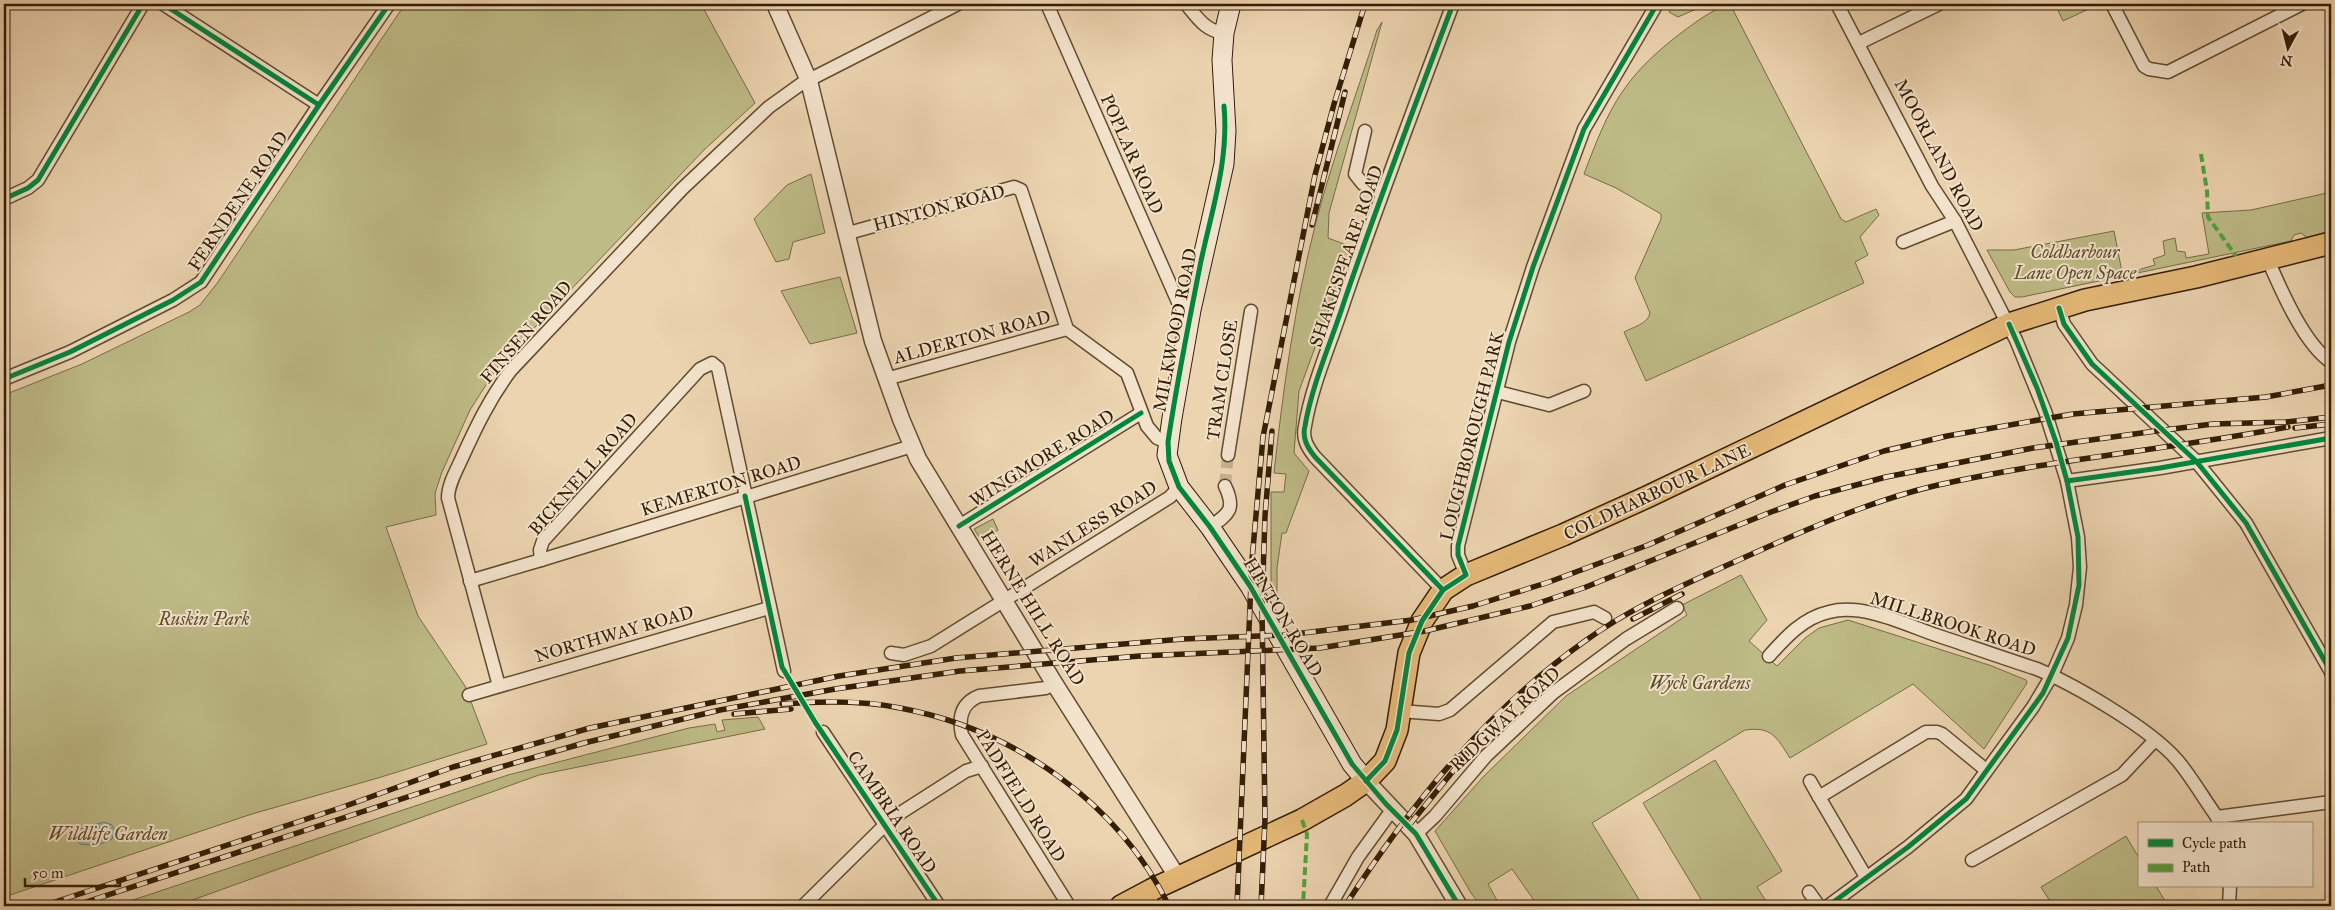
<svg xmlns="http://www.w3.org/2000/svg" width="2335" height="910" font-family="'IM FELL Great Primer',serif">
  <rect width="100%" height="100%" fill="#ecd4b0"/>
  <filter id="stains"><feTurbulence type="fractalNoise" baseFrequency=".004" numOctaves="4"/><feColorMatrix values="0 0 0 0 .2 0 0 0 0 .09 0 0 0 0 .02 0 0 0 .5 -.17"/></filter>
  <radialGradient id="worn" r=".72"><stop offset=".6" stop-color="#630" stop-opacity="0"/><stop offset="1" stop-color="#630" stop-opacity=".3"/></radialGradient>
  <g fill="#bebb87" stroke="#786c46">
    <polygon points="405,4 701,4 755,103 704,150 498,366 470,410 442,472 435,493 436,515 386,527 418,616 465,686 487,744 378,778 252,814 4,897 4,395 82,364 189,312 200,305 218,282"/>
    <polygon points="1674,4 1708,4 1678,17 1669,12"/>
    <path d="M1730,4l111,215 5,3 30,-13 3,6 -19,22 8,18 -13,7 9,21 -218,98 -22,-49c9,-5 24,-8 26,-19l-15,-35 26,-59v-5l-45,-26 -32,-14c25,-66 38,-96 97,-141 15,-11 30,-23 49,-29z"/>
    <polygon points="2055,4 2091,4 2093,7 2063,21"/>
    <path d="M1382,22l-53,191 -1,25 24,9 -53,144 -5,62 15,18 -23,62h-4l-5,35v30l-6,-5v-101h13l2,-18 -12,-1c9,-84 21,-170 42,-251 17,-65 41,-129 61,-192z"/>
    <polygon points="811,174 825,233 793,242 789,259 776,262 754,219 787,185"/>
    <polygon points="2331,189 2331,230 2308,238 2301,233 2294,235 2291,241 2022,297 2015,297 2010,292 1987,250 2014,250 2114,231 2122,272 2133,275 2141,269 2155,265 2153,259 2165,255 2163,241 2175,238 2177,251 2185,252 2186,258 2209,254 2202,213 2251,210 2327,193"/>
    <polygon points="840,277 857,333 810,344 781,291"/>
    <polygon points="993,519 998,530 984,539 980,538 974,529"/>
    <path d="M1741,575l26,45 -18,21 28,25 28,-28 14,-10 29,-8 144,46 34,14 1,3 -43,66 -71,-65 -123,74c-13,-20 -18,-32 -45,-28l-153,93 51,83h-105l-26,-37 -24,15 11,20 -18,2 -10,-13 -36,-62 49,-55 82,-80 121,-81 -5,-10z"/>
    <polygon points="758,717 765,729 539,775 176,906 115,906 508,775 689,728 715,724 717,732 725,730 722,720"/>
    <polygon points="1715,760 1782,871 1757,887 1769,906 1705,906 1643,803"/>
    <polygon points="2126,836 2139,858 2139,886 2156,886 2168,906 2053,906 2041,887"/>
  </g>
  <path fill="#9ab7b2" stroke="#71796c" d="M104,822l8,3 3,6 -3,8c-11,6 -19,7 -32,5l-4,-6 3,-9z"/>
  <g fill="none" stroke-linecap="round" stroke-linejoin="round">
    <path stroke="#666a5b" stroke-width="1" d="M104,827l5,5c-5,9 -18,10 -27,6l2,-6z"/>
    <polyline stroke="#c7af8e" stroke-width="12" stroke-dasharray="12 6" stroke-linecap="butt" points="1225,486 1228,455"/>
    <g stroke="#614b2f" stroke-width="15">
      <g id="minor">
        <polyline points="163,4 319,105"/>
        <polyline points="1047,4 1178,302 1183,309 1191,310"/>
        <path d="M1186,4c11,13 19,27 38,29"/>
        <polyline points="2112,4 2144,66 2149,69 2168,72 2302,4"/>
        <polyline points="1859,43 1939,4"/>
        <polyline points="1365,131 1355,174 1363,184 1381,192"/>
        <polyline points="4,199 28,188 38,180 143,4"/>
        <polyline points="845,234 1014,187 1021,190 1067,329 1127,373 1147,426 1157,438 1168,442"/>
        <polyline points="1903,242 1955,221"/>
        <path d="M2268,260c13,30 36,84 63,102"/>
        <polyline points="2059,308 2064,324 2092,364 2196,461 2246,523 2331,672"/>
        <polyline points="4,379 70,352 173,300 201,282 319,105 389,4"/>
        <polyline points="886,379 1067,329"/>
        <polyline points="1498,392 1549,405 1584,391"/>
        <polyline points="1228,455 1251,311"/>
        <polyline points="2067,481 2160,468 2331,438"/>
        <polyline points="959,526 1141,413"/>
        <path d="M1210,527c19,-13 26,-18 15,-41"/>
        <polyline points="541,560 912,446"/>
        <polyline points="1466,575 1458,555 1458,546 1509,342 1533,267 1584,129 1657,4"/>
        <polyline points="470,581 541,560 540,550 543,541 700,369 712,363 718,368 784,671"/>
        <path d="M1443,590l-128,-133c-8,-10 -13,-19 -10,-31 7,-42 27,-86 40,-127 34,-99 71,-197 108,-295"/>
        <polyline points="891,653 904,655 931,646 1170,497 1179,487"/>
        <path d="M1769,656c17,-19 34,-38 60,-44 34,-9 75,12 107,23 33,11 67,23 101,34 38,16 114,60 141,92 14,17 26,38 39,56l2,7"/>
        <path d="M1054,683l-8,5 -67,8c-17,7 -21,21 -17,39l107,171"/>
        <path d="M499,686l-51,-188c0,-13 8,-27 14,-40 14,-31 28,-60 49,-88l171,-181 87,-82 32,-23 157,-80"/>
        <polyline points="469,695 769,608"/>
        <polyline points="1400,711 1439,714 1450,710 1553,622 1594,612 1605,618"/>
        <polyline points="823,732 939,906"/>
        <polyline points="1810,781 1819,797"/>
        <polyline points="2217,817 2331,802"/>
        <polyline points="1416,834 1435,816 1486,756 1553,693 1626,639 1677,608"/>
        <polyline points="1972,860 2122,775 2155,740"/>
        <polyline points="1866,877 1819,797 1926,732 1937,732 1942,734 1986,770"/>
        <polyline points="1149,891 1152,906"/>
        <polyline points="1809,892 1819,906"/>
        <polyline points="803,906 891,819 966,771 982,766"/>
        <polyline points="1330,906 1358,857 1392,810"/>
        <polyline points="1828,906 1908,847 1966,799 2033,707 2052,675 2068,638 2076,605 2080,567 2078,537 2067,481 2045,411 2016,340 1955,221 1932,186 1837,4"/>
        <polyline points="2229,906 2230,886"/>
      </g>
    </g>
    <g stroke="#614b2f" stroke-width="19">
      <g id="tertiary">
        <polyline points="775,4 809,81 873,341 901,419 918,459 1054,683 1178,878"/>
        <polyline points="1366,781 1416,834 1459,906"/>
      </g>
    </g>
    <g stroke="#331d04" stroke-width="21">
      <polyline id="secondary" points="1231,4 1224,33 1222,60 1226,131 1224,164 1191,310 1172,418 1167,455 1179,487 1210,527 1250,586 1352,764 1366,781"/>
    </g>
    <g stroke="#331d04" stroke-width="24">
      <polyline id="primary" points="1121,906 1151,890 1302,820 1346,795 1366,781 1385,761 1397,730 1409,653 1422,621 1443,590 1466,575 1563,535 1647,497 2009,324 2085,300 2196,277 2331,243"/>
    </g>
    <use href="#minor" stroke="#f3e3cc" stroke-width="12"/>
    <use href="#tertiary" stroke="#f3e3cc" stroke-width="16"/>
    <use href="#secondary" stroke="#f3e3cc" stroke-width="19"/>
    <use href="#primary" stroke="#e6ba78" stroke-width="21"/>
    <g stroke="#331d04" stroke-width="5.5">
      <g id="rail">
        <polyline points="1312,225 1345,92"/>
        <polyline points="2295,428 2331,424"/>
        <polyline points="1633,619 1682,594"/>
        <path d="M782,704c39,-3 80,-4 118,4 113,21 218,94 269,198"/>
        <polyline points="734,714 791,709"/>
        <polyline points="1410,824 1467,754"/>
        <polyline points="43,906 340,808 453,767 590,728 839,676 956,658 1183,639 1286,635 1412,620 1473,606 1549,582 1648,545 1785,485 1884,451 1947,436 2073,414 2266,397 2331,385"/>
        <polyline points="74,906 487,771 584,743 720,710 835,689 960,671 1140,656 1320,648 1425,631 1530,606 1586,587 1771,512 1815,496 1886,477 2033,448 2156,431 2213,424 2285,422 2331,417"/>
        <polyline points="1237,906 1252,560 1263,437 1315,175 1334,104 1365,4"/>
        <polyline points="1261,906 1265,819 1262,608 1265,516 1272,431"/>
        <path d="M1345,906c66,-102 140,-194 240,-265 51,-37 110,-61 167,-87 60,-27 121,-54 186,-69 116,-26 234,-36 350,-58"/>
      </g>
    </g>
    <use href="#rail" stroke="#f3e3cc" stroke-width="4" stroke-dasharray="11" stroke-linecap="butt"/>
    <g stroke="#52a23d" stroke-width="4" stroke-dasharray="8 4" stroke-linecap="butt">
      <polyline points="2201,154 2207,191 2208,217 2236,256"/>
      <polyline points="1302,820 1307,834 1303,906"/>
    </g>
    <g stroke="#f3e3cc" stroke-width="8">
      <g id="cycleway">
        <polyline points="163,4 319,105"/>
        <path d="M1224,106c5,54 -12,103 -23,155 -12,60 -24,120 -33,181l1,19 10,26 31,40 40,59 102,178 34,40 30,30 43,72"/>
        <polyline points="4,199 28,188 38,180 143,4"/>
        <polyline points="2059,308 2064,324 2092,364 2196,461 2246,523 2331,672"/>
        <polyline points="4,379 70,352 173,300 201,282 319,105 389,4"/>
        <polyline points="2067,481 2160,468 2331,438"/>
        <polyline points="745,496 782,667 815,722 939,906"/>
        <polyline points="959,526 1141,413"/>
        <path d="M1443,590l-128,-133c-8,-10 -13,-19 -10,-31 7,-42 27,-86 40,-127 34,-99 71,-197 108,-295"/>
        <polyline points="1366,781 1385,761 1397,730 1409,653 1422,621 1443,590 1466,575 1458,555 1458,546 1509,342 1533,267 1584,129 1657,4"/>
        <polyline points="1828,906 1908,847 1966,799 2043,693 2068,638 2079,585 2078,537 2067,481 2056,442 2037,388 2009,324"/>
      </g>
    </g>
    <use href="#cycleway" stroke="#00873e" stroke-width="5"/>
  </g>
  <g text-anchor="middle" stroke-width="4" stroke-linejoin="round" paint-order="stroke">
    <g font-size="18" fill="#331d04" stroke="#f3e3cc">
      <text transform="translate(1132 154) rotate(66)" y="6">POPLAR ROAD</text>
      <text transform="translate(1939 155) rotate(62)" y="6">MOORLAND ROAD</text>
      <text transform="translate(238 201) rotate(-56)" y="6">FERNDENE ROAD</text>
      <text transform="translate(939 208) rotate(-15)" y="6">HINTON ROAD</text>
      <text transform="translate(1346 256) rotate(-71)" y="6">SHAKESPEARE ROAD</text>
      <text transform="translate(1175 330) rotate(-79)" y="6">MILKWOOD ROAD</text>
      <text transform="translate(526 332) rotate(-49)" y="6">FINSEN ROAD</text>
      <text transform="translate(972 337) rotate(-15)" y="6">ALDERTON ROAD</text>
      <text transform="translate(1222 380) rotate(-81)" y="6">TRAM CLOSE</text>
      <text transform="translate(1472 436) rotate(-76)" y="6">LOUGHBOROUGH PARK</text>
      <text transform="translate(1042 458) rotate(-32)" y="6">WINGMORE ROAD</text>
      <text transform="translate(583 474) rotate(-49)" y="6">BICKNELL ROAD</text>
      <text transform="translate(721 486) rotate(-17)" y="6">KEMERTON ROAD</text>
      <text transform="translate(1657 492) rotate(-25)" y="6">COLDHARBOUR LANE</text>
      <text transform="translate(1093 524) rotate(-32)" y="6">WANLESS ROAD</text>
      <text transform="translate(1033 608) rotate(58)" y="6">HERNE HILL ROAD</text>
      <text transform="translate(1283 617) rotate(59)" y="6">HINTON ROAD</text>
      <text transform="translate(1953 624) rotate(18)" y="6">MILLBROOK ROAD</text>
      <text transform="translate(614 634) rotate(-16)" y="6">NORTHWAY ROAD</text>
      <text transform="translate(1505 719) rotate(-43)" y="6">RIDGWAY ROAD</text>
      <text transform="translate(1021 796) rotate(58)" y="6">PADFIELD ROAD</text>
      <text transform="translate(892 812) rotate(56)" y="6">CAMBRIA ROAD</text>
    </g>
    <g font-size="18" font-style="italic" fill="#5d4c2b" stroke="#f3e3cc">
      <text x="2075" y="258">Coldharbour<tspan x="2075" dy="21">Lane Open Space</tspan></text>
      <text x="204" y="625">Ruskin Park</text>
      <text x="1700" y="689">Wyck Gardens</text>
      <text x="108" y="840">Wildlife Garden</text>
    </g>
  </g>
  <rect width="2335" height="910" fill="none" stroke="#ecd4b0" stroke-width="20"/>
  <rect x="5" y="5" width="2325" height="900" fill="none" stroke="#331d04" stroke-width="2.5"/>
  <rect x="10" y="10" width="2315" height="890" fill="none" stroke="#331d04"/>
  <rect x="2138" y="822" width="175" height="65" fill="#f3e3cc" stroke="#a6947c"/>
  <rect x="2148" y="839" width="25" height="8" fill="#00873e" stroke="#a6947c"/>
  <text x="2182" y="848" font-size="15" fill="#331d04">Cycle path</text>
  <rect x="2148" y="864" width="25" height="8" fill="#52a23d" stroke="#a6947c"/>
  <text x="2182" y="872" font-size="15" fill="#331d04">Path</text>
  <g transform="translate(2288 48) rotate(187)" stroke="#f3e3cc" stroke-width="4" paint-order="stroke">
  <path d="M0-4L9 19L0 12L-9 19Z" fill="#331d04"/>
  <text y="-8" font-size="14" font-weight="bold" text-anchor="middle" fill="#331d04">N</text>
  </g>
  <path d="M25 878v8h95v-8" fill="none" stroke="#331d04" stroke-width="2.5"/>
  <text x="32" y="878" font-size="15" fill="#331d04" stroke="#f3e3cc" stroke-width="4" paint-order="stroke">50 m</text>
  <rect width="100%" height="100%" filter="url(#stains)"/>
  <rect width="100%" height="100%" fill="url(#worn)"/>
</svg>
